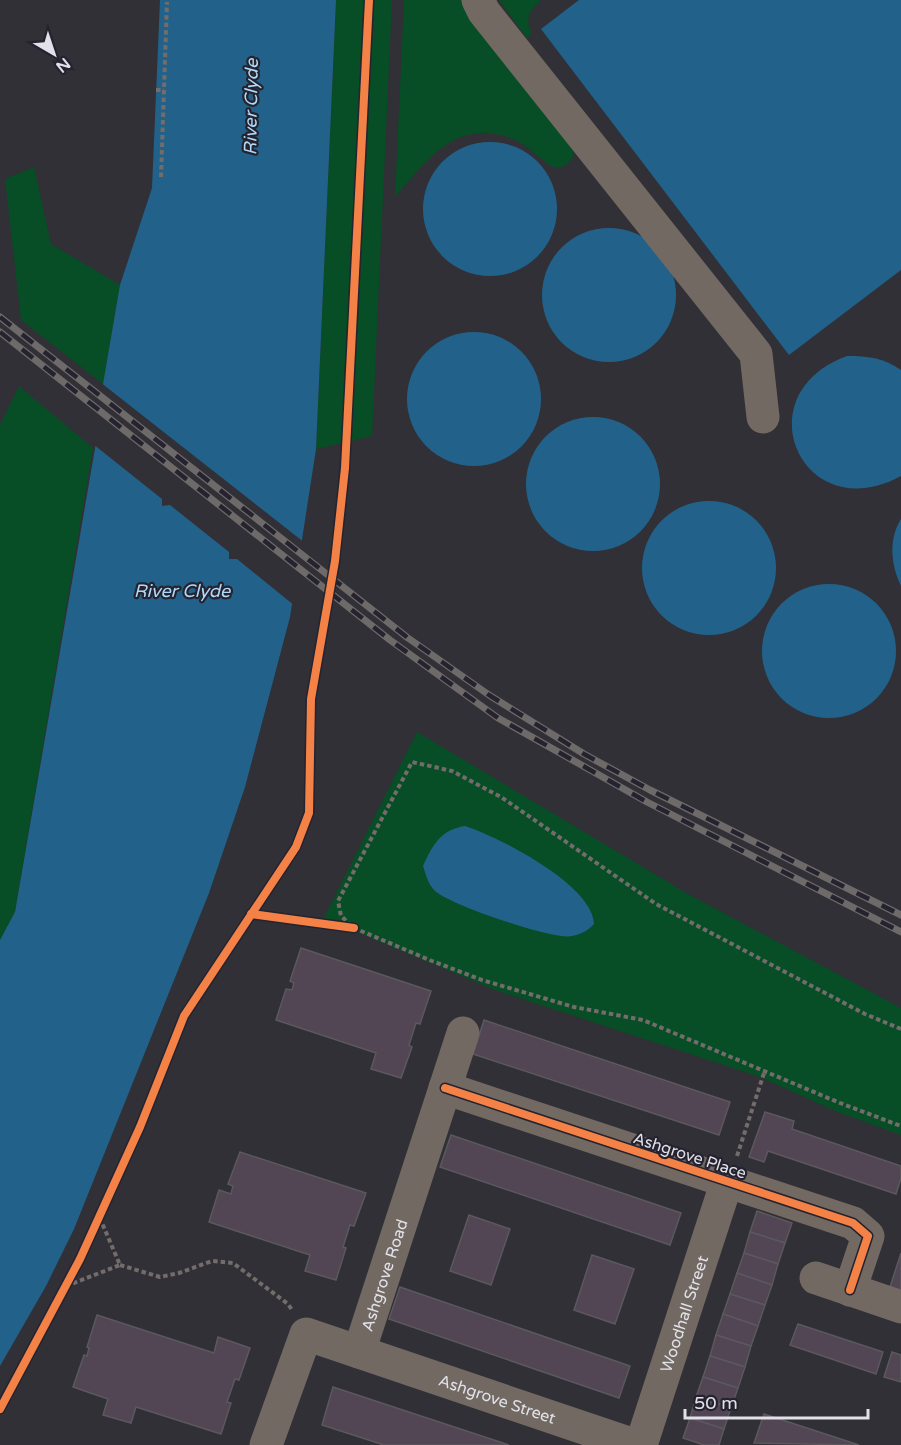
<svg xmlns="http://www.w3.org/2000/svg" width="901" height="1445" font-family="'Varela Round',sans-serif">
  <rect width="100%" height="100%" fill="#313036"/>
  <g fill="#074d26">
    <polygon points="336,0 392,0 372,436 316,449"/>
    <path d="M404,0h61l110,147c-1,13 -7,20 -20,21 -15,-7 -25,-22 -42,-29 -56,-23 -86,21 -118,58z"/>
    <path d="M499,0h42c-11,11 -17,18 -9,33l-5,5z"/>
    <polygon points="34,167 51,244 120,285 103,384 21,320 5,179"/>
    <polygon points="19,386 93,448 15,912 0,940 0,425"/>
    <polygon points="417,732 688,894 901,1008 901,1135 840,1113 760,1077 495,990 324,918"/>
  </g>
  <g fill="#22628a">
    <polygon points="160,0 336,0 316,449 290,617 245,787 209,893 74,1229 46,1286 0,1366 0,940 15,912 97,437 103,384 120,285 152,188"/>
    <polygon points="579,0 901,0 901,270 789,355 541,29"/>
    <circle cx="490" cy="209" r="67"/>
    <circle cx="609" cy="295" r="67"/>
    <circle cx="474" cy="399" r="67"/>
    <path d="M847,356c21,0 37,2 54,14v106c-99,54 -159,-82 -54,-120z"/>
    <circle cx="593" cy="484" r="67"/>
    <circle cx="709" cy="568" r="67"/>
    <path d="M901,519v67c-10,-21 -13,-46 0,-67z"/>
    <circle cx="829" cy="651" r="67"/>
    <path d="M465,826c34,11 128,59 129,98 -8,9 -20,14 -33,12 -25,-3 -108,-30 -126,-45 -7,-7 -9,-16 -12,-25 10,-22 18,-36 42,-40z"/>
  </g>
  <polygon fill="#313036" points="100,382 305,543 295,606 237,559 229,559 229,552 170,505 162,506 162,499 93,444"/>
  <g fill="#524654" stroke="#5b585e" stroke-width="1.5">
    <polygon points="301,948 431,991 420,1024 416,1023 409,1045 412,1047 401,1078 371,1069 376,1053 276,1020 286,989 292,990 294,983 290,981"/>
    <polygon points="484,1020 730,1102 719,1135 473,1054"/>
    <polygon points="765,1112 794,1121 792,1129 901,1166 901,1178 896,1194 768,1151 764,1162 749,1157"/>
    <polygon points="451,1135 681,1213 670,1245 440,1167"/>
    <polygon points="240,1152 366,1193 354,1226 350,1225 343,1247 346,1248 336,1280 305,1271 310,1255 209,1222 219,1190 231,1194 233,1186 228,1184"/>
    <polygon points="757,1211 792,1223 785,1243 750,1232"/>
    <polygon points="469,1215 510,1229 491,1285 450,1271"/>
    <polygon points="750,1232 785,1243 778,1264 744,1253"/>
    <polygon points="744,1253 778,1264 772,1285 737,1273"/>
    <polygon points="901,1253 901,1294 889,1290"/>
    <polygon points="592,1255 634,1269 615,1324 574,1310"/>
    <polygon points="737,1273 772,1285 765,1305 730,1294"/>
    <polygon points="400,1287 630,1366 619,1398 389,1319"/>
    <polygon points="730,1294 765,1305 758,1326 723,1314"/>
    <polygon points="723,1314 758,1326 751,1346 716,1335"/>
    <polygon points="97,1315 214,1353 218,1337 250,1348 239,1380 235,1379 227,1402 231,1403 221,1434 136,1407 131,1423 103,1415 108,1399 73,1387 84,1355 87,1356 89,1348 87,1347"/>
    <polygon points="798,1324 883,1352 876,1374 790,1345"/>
    <polygon points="716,1335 751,1346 745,1367 710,1356"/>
    <polygon points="892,1352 901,1355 901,1382 884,1377"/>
    <polygon points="710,1356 745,1367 738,1388 703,1377"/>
    <polygon points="703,1377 738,1388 731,1408 696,1397"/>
    <polygon points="333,1387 509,1445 384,1445 322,1425"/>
    <polygon points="696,1397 731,1408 724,1429 690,1418"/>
    <polygon points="764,1414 859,1445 754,1443"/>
    <polygon points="690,1418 724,1429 719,1445 704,1445 683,1438"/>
  </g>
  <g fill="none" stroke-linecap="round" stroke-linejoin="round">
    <g stroke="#726c6a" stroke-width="4" stroke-dasharray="4.5 3" stroke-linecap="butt">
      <polyline points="156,90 164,90"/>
      <polyline points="161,177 167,2"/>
      <polyline points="901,1029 865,1014 656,904 501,797 452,771 412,762 338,901 341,916 354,928 432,961 482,980 574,1007 643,1020 840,1103 901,1126"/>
      <polyline points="737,1156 765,1070"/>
      <polyline points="120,1265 160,1277 179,1273 212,1261 233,1263 288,1304 292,1310"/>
      <polyline points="66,1286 120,1265 99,1216"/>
    </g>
    <g stroke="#726962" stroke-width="33">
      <polyline points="478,0 484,12 756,354 763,417"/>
      <polyline points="445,1088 853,1223 868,1236 850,1290"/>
      <polyline points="816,1278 901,1307"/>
      <path id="s1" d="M359,1352l104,-319"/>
      <path id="s2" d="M266,1445l40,-111 328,111"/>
      <path id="s3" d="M641,1445l86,-264"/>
    </g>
    <g stroke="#6e6a69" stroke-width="7">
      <g id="rail">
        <polyline points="0,317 408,638 489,695 584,754 650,790 901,915"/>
        <polyline points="0,332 390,640 498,718 647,802 901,932"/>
      </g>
    </g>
    <use href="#rail" stroke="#252330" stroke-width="4.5" stroke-dasharray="14" stroke-linecap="butt"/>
    <g stroke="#252330" stroke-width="11">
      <g id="cycleway">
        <polyline points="251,914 354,928"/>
        <polyline points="445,1088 853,1223 868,1236 850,1290"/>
        <polyline points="0,1409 80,1259 140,1127 184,1016 296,847 309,813 311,699 335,561 345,468 369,0"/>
      </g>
    </g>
    <use href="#cycleway" stroke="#f48246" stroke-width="8"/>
  </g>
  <g text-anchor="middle" stroke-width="4.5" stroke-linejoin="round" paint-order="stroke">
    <g font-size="16" fill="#e2e1ea" stroke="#252330">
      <text transform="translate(690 1155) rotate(18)" y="6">Ashgrove Place</text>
      <text dy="6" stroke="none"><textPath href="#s1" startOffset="81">Ashgrove Road</textPath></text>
      <text dy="6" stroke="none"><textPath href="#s3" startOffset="138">Woodhall Street</textPath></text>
      <text dy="6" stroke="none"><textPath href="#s2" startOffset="320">Ashgrove Street</textPath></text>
    </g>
    <g font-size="18" font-style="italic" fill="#afd9f7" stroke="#252330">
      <text transform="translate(251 107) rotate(-89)" y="6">River Clyde</text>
      <text x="182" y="597">River Clyde</text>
    </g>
  </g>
  <g transform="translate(54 54) rotate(141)" stroke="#252330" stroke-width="4.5" paint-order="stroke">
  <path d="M0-4.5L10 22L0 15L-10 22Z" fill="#e2e1ea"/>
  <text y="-9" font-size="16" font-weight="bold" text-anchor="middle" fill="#e2e1ea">N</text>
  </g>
  <path d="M685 1409v9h183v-9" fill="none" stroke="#e2e1ea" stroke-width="3"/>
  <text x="694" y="1409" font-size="18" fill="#e2e1ea" stroke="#252330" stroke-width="4.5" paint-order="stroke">50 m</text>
</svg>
